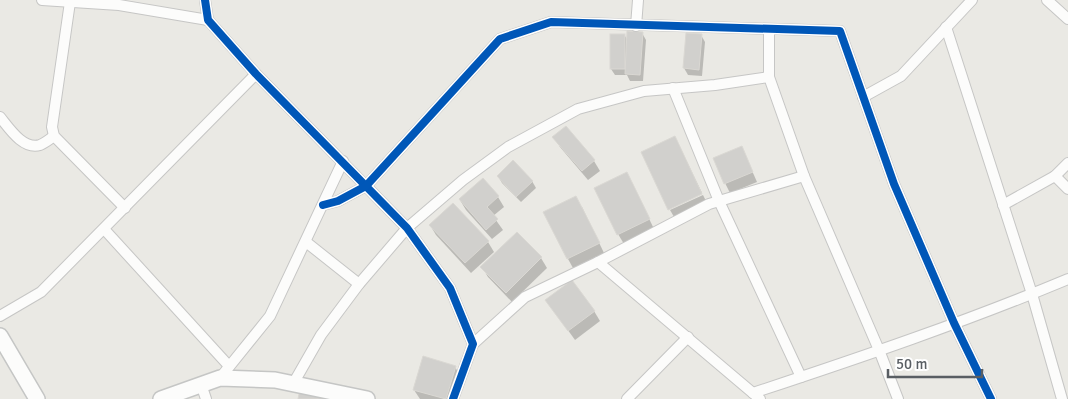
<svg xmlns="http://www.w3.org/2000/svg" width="1068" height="399" font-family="Signika,sans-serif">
  <rect width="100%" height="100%" fill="#eae9e4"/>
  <g fill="#0003">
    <polygon points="642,33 646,40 643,81 630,81 627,75 615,75 611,69 625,36 628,41"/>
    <polygon points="701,35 705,42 702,76 688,75 684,68"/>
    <polygon points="675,137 702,193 669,208"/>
    <polygon points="554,138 594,161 600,171 588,180 560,147"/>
    <polygon points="742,148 757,182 730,193 725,183"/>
    <polygon points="498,176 532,181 536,188 521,202 502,183"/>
    <polygon points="483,180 498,197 504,207 493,216 503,230 492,239 466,210 460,200"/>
    <polygon points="632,183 654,229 624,244 618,234"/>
    <polygon points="703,195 709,207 677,222 670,210"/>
    <polygon points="582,207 604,253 573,268 568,259"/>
    <polygon points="430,225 488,242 494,252 471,273 436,235"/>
    <polygon points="517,233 541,258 547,268 512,302 488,277 482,267"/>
    <polygon points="547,301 594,311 600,321 575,340"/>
    <polygon points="455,367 461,377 454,399 420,399 414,390"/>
  </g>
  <g fill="#d1d0cd" stroke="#dad8d3">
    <polygon points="627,31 643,32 640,75 625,74"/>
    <polygon points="686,33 702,34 699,70 683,68"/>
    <rect x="610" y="34" width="15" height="35"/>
    <polygon points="566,126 595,160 582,171 552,137"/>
    <polygon points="675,136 702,194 668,210 641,152"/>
    <polygon points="742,146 753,172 724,184 713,158"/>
    <polygon points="513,160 533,181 516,197 497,176"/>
    <polygon points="627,172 650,219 617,235 594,188"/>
    <polygon points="483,178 499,196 487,207 498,219 486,230 459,199"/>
    <polygon points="576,196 600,243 567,259 543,212"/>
    <polygon points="453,203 489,241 465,263 429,225"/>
    <polygon points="517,232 542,257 506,293 480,267"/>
    <polygon points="572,280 595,311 568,331 545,300"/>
    <polygon points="423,356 456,366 446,399 413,390"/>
    <polygon points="300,389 322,393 321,399 298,399"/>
  </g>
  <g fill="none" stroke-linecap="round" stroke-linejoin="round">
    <g stroke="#c6c6c5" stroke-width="12">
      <g id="street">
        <polyline points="42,0 119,5 208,20"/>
        <polyline points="205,0 208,20 256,74 407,228 450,288 473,344 453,399"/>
        <polyline points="1047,0 1068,19"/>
        <polyline points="70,2 52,127 54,136 125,208"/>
        <polyline points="636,26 638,0"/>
        <polyline points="946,27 1032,294 1062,399"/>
        <polyline points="769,77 804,176 879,350 898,399"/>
        <polyline points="673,88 719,201 801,377"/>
        <polyline points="863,97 901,76 972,0"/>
        <path d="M0,117c9,11 23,33 40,28 5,-2 10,-6 14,-9"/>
        <polyline points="1055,176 1068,189"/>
        <polyline points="323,205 338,201 366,186 500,39 551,22 840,31 894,184 954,323 991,399"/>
        <polyline points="1003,205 1055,176 1068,163"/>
        <polyline points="104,229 229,366"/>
        <polyline points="306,242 359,284"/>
        <polyline points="598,262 760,399"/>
        <polyline points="0,316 41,292 256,74"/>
        <polyline points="473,344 525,297 598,262 709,204 804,176"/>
        <polyline points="220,378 270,316 343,161"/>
        <polyline points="201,384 206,399"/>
        <polyline points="293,384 321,335 359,284 407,228 463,180 508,147 578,109 644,91 715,85 769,77 769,29"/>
        <path d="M753,393c106,-35 212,-71 315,-114"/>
        <polyline points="627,399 688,337"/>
      </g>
    </g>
    <g stroke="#c5c6c5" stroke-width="18">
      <g id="secondary">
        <polyline points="0,336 37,399"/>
        <polyline points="161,399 220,378 275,380 367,399"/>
      </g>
    </g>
    <use href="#street" stroke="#fcfcfb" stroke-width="10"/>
    <use href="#secondary" stroke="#fcfcfb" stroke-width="15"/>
    <g stroke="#fff" stroke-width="11">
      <g id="cycleway">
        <polyline points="205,0 208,20 256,74 407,228 450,288 473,344 453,399"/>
        <polyline points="323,205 338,201 366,186 500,39 551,22 840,31 894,184 954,323 991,399"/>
      </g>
    </g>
    <use href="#cycleway" stroke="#0057b8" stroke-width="8"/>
  </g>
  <path d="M888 369v8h94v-8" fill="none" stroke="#595e63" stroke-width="2.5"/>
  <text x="896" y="369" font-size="15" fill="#595e63" stroke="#ffffff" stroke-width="4" paint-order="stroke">50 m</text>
</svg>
